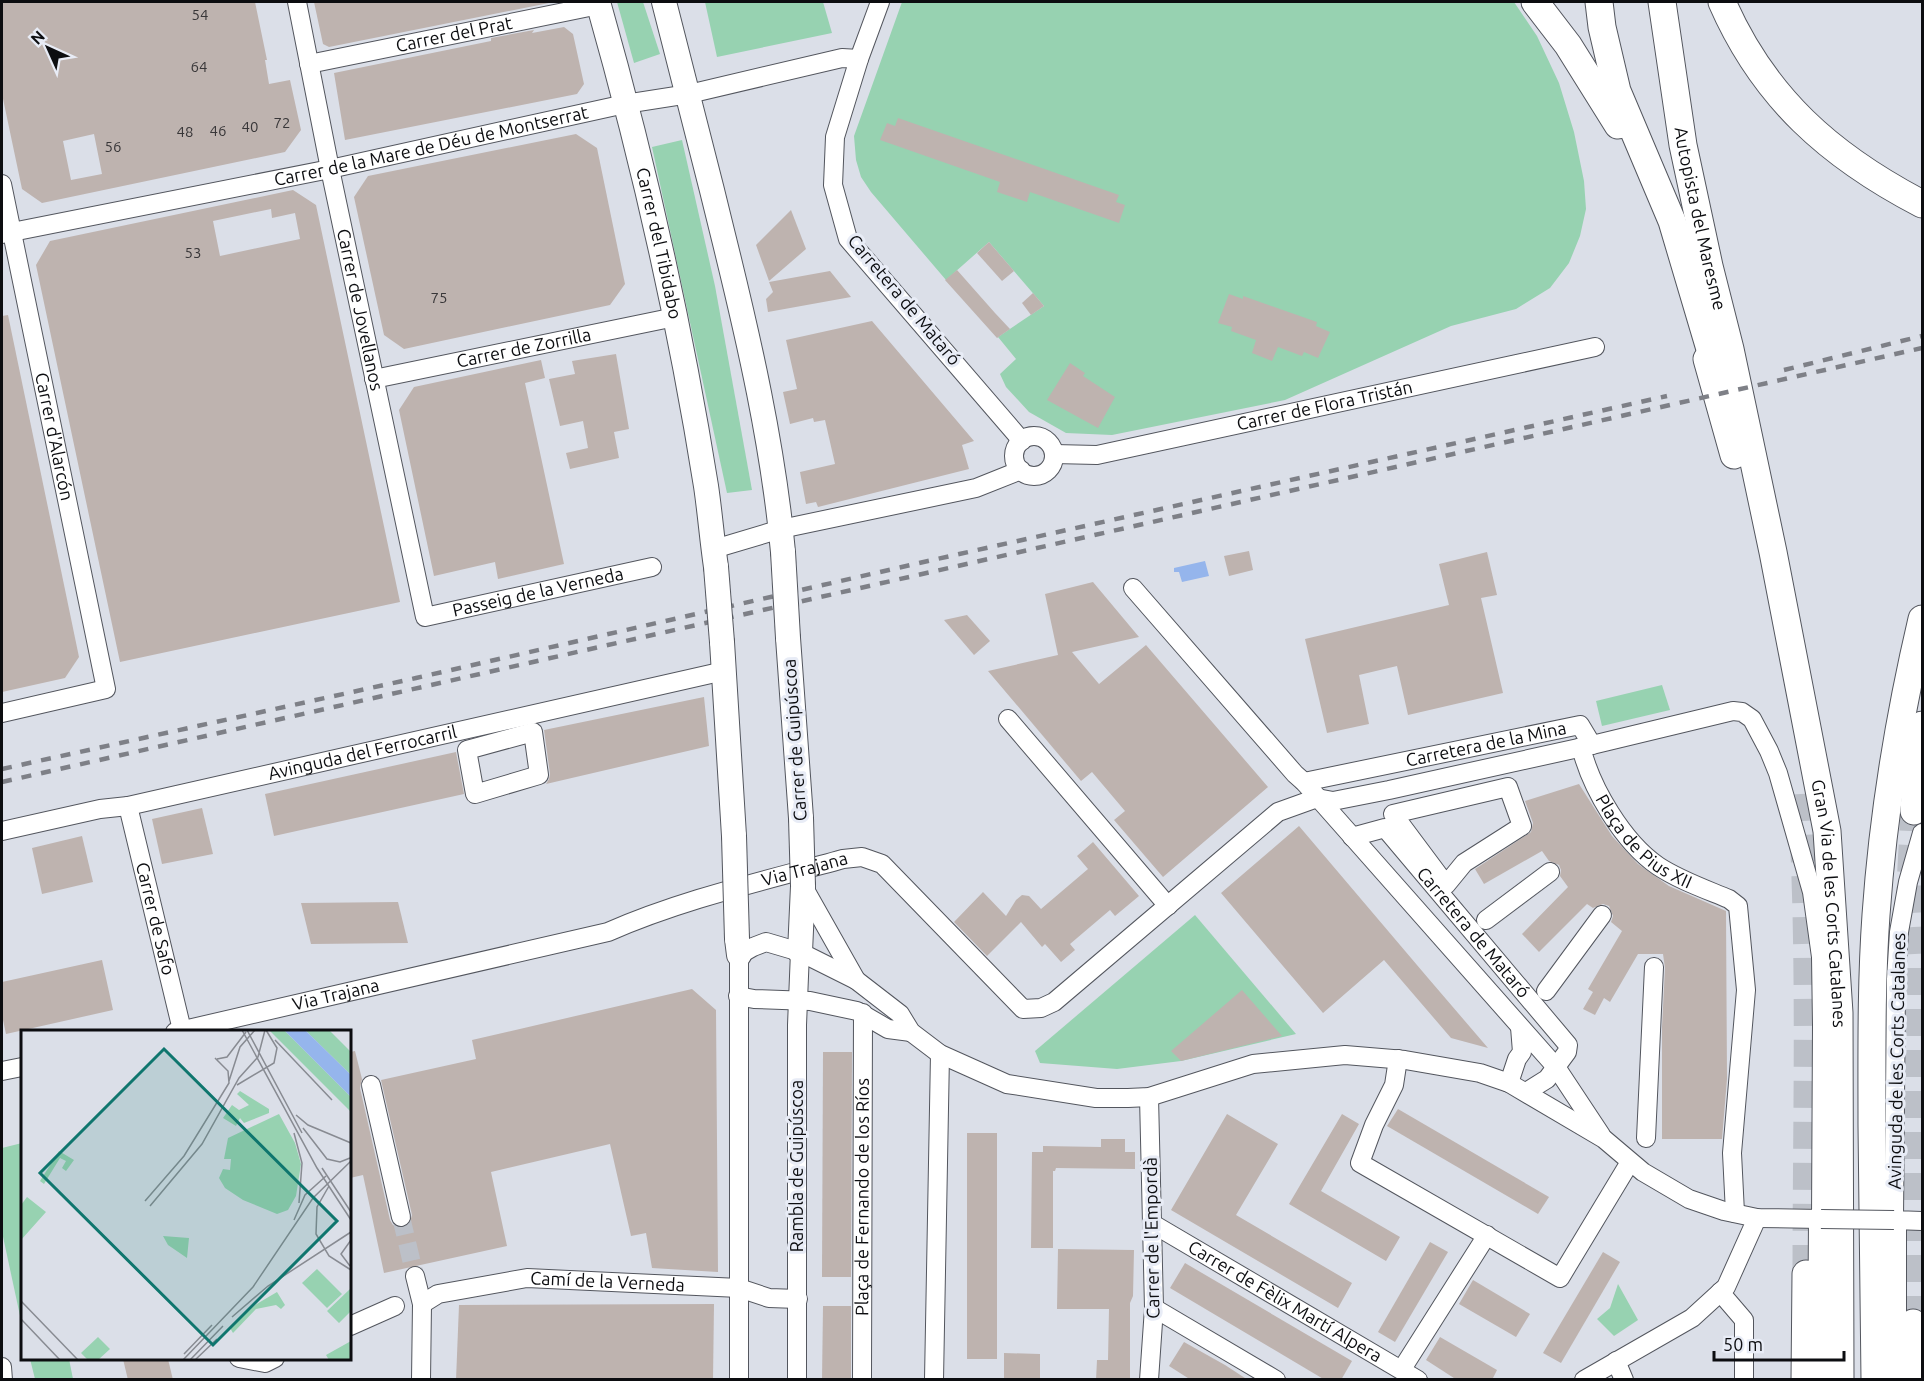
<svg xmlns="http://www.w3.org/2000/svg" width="1924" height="1381" font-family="Ubuntu,sans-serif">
  <rect width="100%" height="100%" fill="#dbdfe8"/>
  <g fill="#97d2b1">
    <polygon points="617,2 643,2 660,54 634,63"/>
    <polygon points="705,2 823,2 832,33 717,57"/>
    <polygon points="902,2 1514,2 1537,36 1559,83 1574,132 1584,181 1586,209 1580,236 1569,263 1550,288 1516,309 1451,326 1285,400 1112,435 1066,433 1029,412 1006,387 1000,374 1016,359 998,337 1044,306 989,242 946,280 871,192 861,177 856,160 854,136"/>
    <polygon points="682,140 715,286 752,490 727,493 652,147"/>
    <polygon points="1662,685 1670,710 1602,726 1596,701"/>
    <polygon points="1195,915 1296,1034 1181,1061 1117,1069 1040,1063 1035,1051"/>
    <polygon points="22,1143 22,1325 2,1232 2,1148"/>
    <polygon points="1618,1284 1638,1320 1614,1336 1597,1319 1610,1308"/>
    <polygon points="30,1359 69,1359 73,1379 35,1379"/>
  </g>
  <polygon fill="#95b5ec" points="1205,561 1209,576 1182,582 1179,572 1174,572 1174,568"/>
  <g fill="#beb3af" fill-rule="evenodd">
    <path d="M2,2h253l12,58h-2l4,24 21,-4 11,50 -16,22 -243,51 -20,-14 -20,-95zM94,134l8,40 -31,6 -8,-39z"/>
    <polygon points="314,2 554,2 329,47 323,44"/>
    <polygon points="564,27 573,34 584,84 577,94 345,140 334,73 491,41 491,38 534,30 532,33"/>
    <polygon points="898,118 1119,195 1116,202 1125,205 1119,223 1030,192 1027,202 997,192 1000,182 880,140 887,123 895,126"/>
    <polygon points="576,134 597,148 625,284 610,305 404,349 384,335 354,197 368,176"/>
    <path d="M293,190l23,15 84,397 -280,60 -84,-397 14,-24zM271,209l1,9 23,-5 5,26 -80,17 -7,-35z"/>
    <polygon points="791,210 806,249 769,281 756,245"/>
    <polygon points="989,242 1014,271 1002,281 977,253"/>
    <polygon points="957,270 995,313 1010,329 997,338 945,280"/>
    <polygon points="830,271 851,297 768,312 766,299 773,292 769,282"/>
    <polygon points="1033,293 1044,306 1031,315 1022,303"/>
    <polygon points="1229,294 1243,299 1243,296 1317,322 1316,326 1330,332 1318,358 1304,352 1302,356 1278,347 1272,361 1252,353 1256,340 1231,331 1232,327 1218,323"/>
    <polygon points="8,315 79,657 65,678 2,692 2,316"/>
    <polygon points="872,321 974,441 962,445 969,469 818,507 816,502 806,504 800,472 835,464 825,420 814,422 813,418 790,424 783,392 797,389 786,340"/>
    <polygon points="616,354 629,429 614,432 619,458 570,469 566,453 588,448 583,421 560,426 549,379 575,374 572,361"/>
    <polygon points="541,360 545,378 525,383 564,564 498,579 495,562 434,576 399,410 414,387"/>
    <polygon points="1070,363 1085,373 1083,376 1115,397 1098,428 1047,400"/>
    <polygon points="1249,551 1253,570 1229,576 1224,556"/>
    <polygon points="1487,552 1497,595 1481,598 1503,693 1408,715 1397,666 1359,675 1369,724 1327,733 1305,639 1449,605 1439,564"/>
    <polygon points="1093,582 1139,637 1072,652 1099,684 1146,645 1268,787 1163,877 1114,820 1125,811 1092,772 1081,781 988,671 1058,655 1045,594"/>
    <polygon points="967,615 990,641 974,655 944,620"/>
    <polygon points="704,697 709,746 546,784 549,779 550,774 544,730"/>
    <polygon points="456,752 464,794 274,836 265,794"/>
    <polygon points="1579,784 1612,836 1638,864 1669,886 1726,911 1727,1079 1722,1139 1662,1139 1662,1027 1665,968 1663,954 1638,954 1610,1002 1604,998 1595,1015 1583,1009 1593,992 1588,989 1622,931 1611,922 1613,916 1609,906 1603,904 1593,908 1587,904 1539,952 1522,934 1568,887 1560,876 1561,870 1559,865 1549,861 1542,851 1484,884 1475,869 1531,832 1533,823 1525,801"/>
    <polygon points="202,808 213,854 162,864 152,819"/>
    <polygon points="1299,826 1428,978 1488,1048 1451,1038 1384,960 1323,1013 1221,893"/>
    <polygon points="82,836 93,882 42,894 32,848"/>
    <polygon points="1093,842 1139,896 1115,916 1110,910 1070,944 1075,950 1061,962 1045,944 1042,947 1021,922 987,956 954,922 983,892 1006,916 1016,900 1022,895 1029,896 1041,909 1088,869 1077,856"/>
    <polygon points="398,902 408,943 311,944 301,903"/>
    <polygon points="102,960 113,1010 6,1034 3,1020 2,1021 2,982"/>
    <polygon points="692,989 716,1010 718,1272 652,1268 646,1233 631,1236 610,1144 491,1172 507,1246 384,1273 363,1175 350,1178 350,1052 355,1051 362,1079 360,1088 390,1220 393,1225 403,1228 409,1225 412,1215 381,1080 476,1059 472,1040"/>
    <polygon points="1242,990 1282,1036 1181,1061 1171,1051"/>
    <polygon points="823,1052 852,1052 851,1277 822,1277"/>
    <polygon points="1398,1109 1549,1197 1538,1214 1387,1126"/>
    <polygon points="1227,1114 1278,1144 1236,1215 1352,1283 1338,1308 1171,1210"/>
    <polygon points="1342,1114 1359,1124 1321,1191 1400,1237 1386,1261 1289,1204"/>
    <rect x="967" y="1133" width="30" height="226"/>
    <polygon points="1101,1139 1125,1139 1125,1152 1135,1152 1135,1169 1056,1168 1055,1171 1053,1171 1053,1248 1031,1248 1032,1152 1043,1152 1043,1146 1101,1147"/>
    <polygon points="1430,1242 1448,1252 1395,1342 1378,1332"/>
    <polygon points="1058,1249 1134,1250 1133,1296 1130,1303 1130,1380 1096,1380 1097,1360 1108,1360 1109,1309 1057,1309"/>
    <polygon points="1603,1252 1620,1262 1561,1363 1543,1353"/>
    <polygon points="1185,1263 1352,1361 1341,1380 1325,1380 1170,1288"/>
    <polygon points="1473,1280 1530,1314 1516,1337 1459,1304"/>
    <polygon points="714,1304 713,1380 456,1380 459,1305"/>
    <polygon points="823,1306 851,1306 851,1380 822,1380"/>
    <polygon points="1440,1337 1497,1370 1492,1380 1457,1380 1426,1360"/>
    <polygon points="1184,1342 1225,1365 1248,1380 1191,1380 1169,1366"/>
    <polygon points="1004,1353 1040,1354 1040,1380 1004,1380"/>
    <polygon points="123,1359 168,1359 173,1380 128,1380"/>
  </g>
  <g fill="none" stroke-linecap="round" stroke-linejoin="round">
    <polyline stroke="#bcc0c8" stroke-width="18" stroke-dasharray="18 9" stroke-linecap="butt" points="401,1217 415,1276"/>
    <g stroke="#bcc0c8" stroke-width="27" stroke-dasharray="27 14" stroke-linecap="butt">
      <path d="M1801,794c10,159 5,320 5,480"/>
      <polyline points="1913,1323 1914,956 1910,885 1914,811"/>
    </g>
    <g stroke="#53565e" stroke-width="20">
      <g id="minor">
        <path id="s1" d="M297,2l33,167 95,448 227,-50"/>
        <polyline points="880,2 859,59 835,137 833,185 848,239 1022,441"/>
        <path id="s2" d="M309,64l290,-59"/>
        <path id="s3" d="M2,184l104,505 -104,24"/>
        <path id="s4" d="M2,234l328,-65 295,-65 64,-10 153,-36 17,1"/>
        <path id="s5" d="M374,379l301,-62"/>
        <circle cx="1034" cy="456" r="20"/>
        <path id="s6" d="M1054,454l43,1 498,-108"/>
        <polyline points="714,549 781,529 976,488 1021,470"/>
        <polyline points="1133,588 1295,774 1304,782 1556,1067 1601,1135"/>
        <polyline points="1008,719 1168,906"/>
        <polygon points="533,732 539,775 475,794 467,750"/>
        <path id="s7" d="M1581,747c10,41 42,95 77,119 21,14 47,23 71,33l9,7 8,84 -14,163 3,60"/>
        <path id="s8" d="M1304,782l276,-57 12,20"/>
        <polygon points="1508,787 1522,826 1464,863 1446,885 1393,814"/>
        <path id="s9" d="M128,806l54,224"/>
        <path id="s10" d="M2,831l98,-22 28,-3 596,-135"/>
        <polyline points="1922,833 1908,882 1899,932 1896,979 1894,1220 1922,1221"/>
        <path id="s11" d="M1352,837l33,-9 183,217 -1,7 -20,27 -21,13"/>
        <polyline points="804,888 856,980"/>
        <polyline points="1486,920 1550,872"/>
        <polyline points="1546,991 1602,915"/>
        <polyline points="738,996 754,999 810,1001 857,1011 888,1029 911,1032"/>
        <path id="s12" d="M175,1032l433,-100c75,-33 156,-51 235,-73l19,-2 20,7 141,145 18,-1 13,-6 224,-190 39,-14 16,3 56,-11 203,-45 141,-34 9,1 10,7 17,32 9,22 34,119 9,65 1,68 -1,194 -64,-1 -33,-7 -35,-12 -46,-27 -39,-33 -95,-56 -29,-10 -75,-13 -60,-5 -92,9 -104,33 -21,1h-32l-89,-14 -67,-30 -29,-22 -11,-18 -44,-34 -56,-28 -34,-10 -13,5 -14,8v425"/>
        <polyline points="1398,1059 1394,1085 1374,1125 1360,1163 1560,1278 1630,1162"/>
        <polyline points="2,1071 22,1067"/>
        <polyline points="1509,1083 1517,1059 1522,1052 1520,1027"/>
        <polyline points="371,1085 401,1217"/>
        <polyline points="1646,1138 1654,967"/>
        <path id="s13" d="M1153,1224l265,156"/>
        <polyline points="415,1276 422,1304 421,1380"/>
        <polyline points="1720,1292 1744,1320 1744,1380"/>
        <path id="s14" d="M422,1304l16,-10 89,-16 212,10 30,10 29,1"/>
        <polyline points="1154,1308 1276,1380"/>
        <polyline points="350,1326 395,1306"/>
        <polyline points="239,1358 265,1363 275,1358"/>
        <polyline points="1616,1361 1624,1380"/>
        <polyline points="2,1367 3,1380"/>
        <polyline points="1402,1369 1487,1235"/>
        <polyline points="797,1380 797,1025 800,952"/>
        <path id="s15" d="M862,1380l1,-367"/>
        <polyline points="934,1380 940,1054"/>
        <polyline points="1149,1380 1154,1308 1149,1097"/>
        <polyline points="1584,1380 1692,1318 1726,1287 1757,1218"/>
      </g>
    </g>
    <g stroke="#53565e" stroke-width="26">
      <g id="major">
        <path id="s16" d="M598,2c45,158 82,321 108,484 4,27 6,54 10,81"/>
        <path d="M664,2c20,77 40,155 59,233 26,105 50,210 60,317"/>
        <polyline points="788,638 801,818"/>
        <polyline points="722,642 734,836"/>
        <polyline points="737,939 739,955"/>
        <polyline points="800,952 803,886"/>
        <polyline points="1894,1220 1894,1380"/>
        <polyline points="1820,1380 1821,1219"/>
      </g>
    </g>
    <g stroke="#53565e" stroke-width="29">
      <g id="highway">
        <polyline points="1535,2 1568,45 1618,125"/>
        <polyline points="1599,2 1602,27 1617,91 1672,221 1718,376"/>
        <path id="s17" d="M1662,2l21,143 26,121 21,83 43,203 54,279 12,182 1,367"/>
        <path d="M1722,2c42,96 108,154 200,202"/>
        <polyline points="1707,359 1734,455"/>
        <polyline points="1914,811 1917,762 1922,725"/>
        <polyline points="1805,1380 1806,1274"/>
        <path d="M1875,1380c-1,-85 -2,-170 -3,-255 0,-70 -1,-140 4,-210 7,-100 23,-198 46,-296"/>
        <polyline points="1912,1380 1913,1323"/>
      </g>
    </g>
    <use href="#minor" stroke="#fff" stroke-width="18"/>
    <use href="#major" stroke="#fff" stroke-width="24"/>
    <use href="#highway" stroke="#fff" stroke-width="27"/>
    <g stroke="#7e8087" stroke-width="4.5" stroke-dasharray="10 10" stroke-linecap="butt">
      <polyline points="1784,370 1922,336"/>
      <polyline points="2,769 416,678 928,561 1667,396"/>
      <polyline points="2,782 1922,348"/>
    </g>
    <g stroke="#53565e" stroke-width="20" stroke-linecap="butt">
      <polyline id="minor-bridge" points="1821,1219 1894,1220"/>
    </g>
    <g stroke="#53565e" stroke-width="26" stroke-linecap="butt">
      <g id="major-bridge">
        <polyline points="783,552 788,638"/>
        <polyline points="716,567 722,642"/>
        <polyline points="801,818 803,886"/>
        <polyline points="734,836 737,939"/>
      </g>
    </g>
    <use href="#minor-bridge" stroke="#fff" stroke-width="18"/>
    <use href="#major-bridge" stroke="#fff" stroke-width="24"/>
  </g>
  <g text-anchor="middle" stroke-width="6" stroke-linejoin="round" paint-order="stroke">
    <g font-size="15" fill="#383638">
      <text x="200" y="20">54</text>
      <text x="199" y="72">64</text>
      <text x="282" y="128">72</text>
      <text x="250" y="132">40</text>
      <text x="218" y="136">46</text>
      <text x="185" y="137">48</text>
      <text x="113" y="152">56</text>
      <text x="193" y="258">53</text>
      <text x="439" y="303">75</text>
    </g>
    <g font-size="18" fill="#0c0d10" stroke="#e8ecf6">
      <text dy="6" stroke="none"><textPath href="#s2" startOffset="148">Carrer del Prat</textPath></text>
      <text dy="6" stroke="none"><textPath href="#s4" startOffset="438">Carrer de la Mare de Déu de Montserrat</textPath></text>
      <text dy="6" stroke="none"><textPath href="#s17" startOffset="220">Autopista del Maresme</textPath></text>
      <text dy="6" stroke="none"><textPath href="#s16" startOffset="249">Carrer del Tibidabo</textPath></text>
      <text transform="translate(904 300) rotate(50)" y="6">Carretera de Mataró</text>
      <text dy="6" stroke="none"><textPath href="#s1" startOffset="314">Carrer de Jovellanos</textPath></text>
      <text dy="6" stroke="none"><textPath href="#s5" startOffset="153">Carrer de Zorrilla</textPath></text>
      <text dy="6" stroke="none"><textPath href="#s6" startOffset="276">Carrer de Flora Tristán</textPath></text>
      <text dy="6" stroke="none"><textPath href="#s3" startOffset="258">Carrer d'Alarcón</textPath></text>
      <text dy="6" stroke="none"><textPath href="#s1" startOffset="744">Passeig de la Verneda</textPath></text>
      <text transform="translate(795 740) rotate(-94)" y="6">Carrer de Guipúscoa</text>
      <text dy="6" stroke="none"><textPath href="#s8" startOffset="186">Carretera de la Mina</textPath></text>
      <text dy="6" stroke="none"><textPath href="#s10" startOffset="369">Avinguda del Ferrocarril</textPath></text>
      <text dy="6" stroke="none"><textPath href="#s7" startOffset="117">Plaça de Pius XII</textPath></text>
      <text dy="6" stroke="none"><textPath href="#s12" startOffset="651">Via Trajana</textPath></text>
      <text dy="6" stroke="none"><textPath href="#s17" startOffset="918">Gran Via de les Corts Catalanes</textPath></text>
      <text dy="6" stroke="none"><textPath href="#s9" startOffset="116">Carrer de Safo</textPath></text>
      <text dy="6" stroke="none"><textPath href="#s11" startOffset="171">Carretera de Mataró</textPath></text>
      <text dy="6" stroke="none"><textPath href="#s12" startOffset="165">Via Trajana</textPath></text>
      <text transform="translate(1897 1061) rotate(-89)" y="6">Avinguda de les Corts Catalanes</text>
      <text transform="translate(797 1166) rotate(-90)" y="6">Rambla de Guipúscoa</text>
      <text dy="6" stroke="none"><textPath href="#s15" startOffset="183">Plaça de Fernando de los Ríos</textPath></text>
      <text transform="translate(1152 1238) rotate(-91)" y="6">Carrer de l'Empordà</text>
      <text dy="6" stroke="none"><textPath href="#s14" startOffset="190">Camí de la Verneda</textPath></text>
      <text dy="6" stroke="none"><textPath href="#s13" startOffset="153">Carrer de Fèlix Martí Alpera</textPath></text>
    </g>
  </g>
  <g transform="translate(21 1030)">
    <rect width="330" height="330" fill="#dbdfe8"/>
    <path d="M248,0h15l67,67v15zM284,0h24l22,22v23zM219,61l29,18v4l-25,10 -4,-5 -4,8 -13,-8 9,-13 7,5 10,-5 -12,-11zM258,84l16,29 6,21 -5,32 -8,14 -11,4 -34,-14 -18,-12 -6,-10 4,-9 7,1 1,-11h-7l4,-21zM38,121l15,9 -8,11 -4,-3 4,-7 -6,-3 -16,26 -4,-3zM6,167l19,15 -25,28v-35zM142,206l26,2 -2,20 -19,-13zM296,239l25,25 -15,14 -25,-25zM329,259l1,22 -12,12 -12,-12zM256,262l8,13 -4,4 -5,-4 -20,4 -23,24 -3,-5 25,-23zM77,307l12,12 -12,11h-10l-7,-7zM330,311v19h-22l-3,-5z" fill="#97d2b1"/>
    <path d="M263,0h21l46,45v22z" fill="#95b5ec"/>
    <path fill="none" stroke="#888b92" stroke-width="1.5" d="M221,0l75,138 34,52M226,0l55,103M254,10l57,60M196,29l10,-2 19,-25M208,51l11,-34 15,-17M216,55l37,-22 3,-15 -11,-18M275,85l12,10 43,18M282,98l24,31 13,3 10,-4M273,103l8,30 -3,40M301,138l29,44M308,156l-12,21 -1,27 13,22 22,14M124,171l39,-45 45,-73 -1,-12 -13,-13M129,176l52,-62 37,-66 19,-21 7,-27M273,190l11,-25 21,-19M329,236l-9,-12 10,-14M0,271l57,59M211,287l36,-31 83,-54M0,289l39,41M163,324l28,-29M162,330l70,-73 60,-89 38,-37M169,330l33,-34M174,330l22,-21"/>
    <path fill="#0f766e" fill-opacity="0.15" stroke="#0f766e" stroke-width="3" d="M143,19l173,172 -124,124 -173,-172z"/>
    <rect width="330" height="330" fill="none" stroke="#0c0d10" stroke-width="3"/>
  </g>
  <rect width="1924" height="1381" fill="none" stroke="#0c0d10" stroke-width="6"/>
  <g transform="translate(48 48) rotate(315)" stroke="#e8ecf6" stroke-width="4.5" paint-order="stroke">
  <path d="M0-4.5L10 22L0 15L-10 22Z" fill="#0c0d10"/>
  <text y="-9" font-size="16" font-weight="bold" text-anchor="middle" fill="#0c0d10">N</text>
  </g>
  <path d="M1714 1351v9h130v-9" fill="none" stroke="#0c0d10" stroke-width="3"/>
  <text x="1723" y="1351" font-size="18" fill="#0c0d10" stroke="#e8ecf6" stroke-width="4.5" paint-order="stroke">50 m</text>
</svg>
